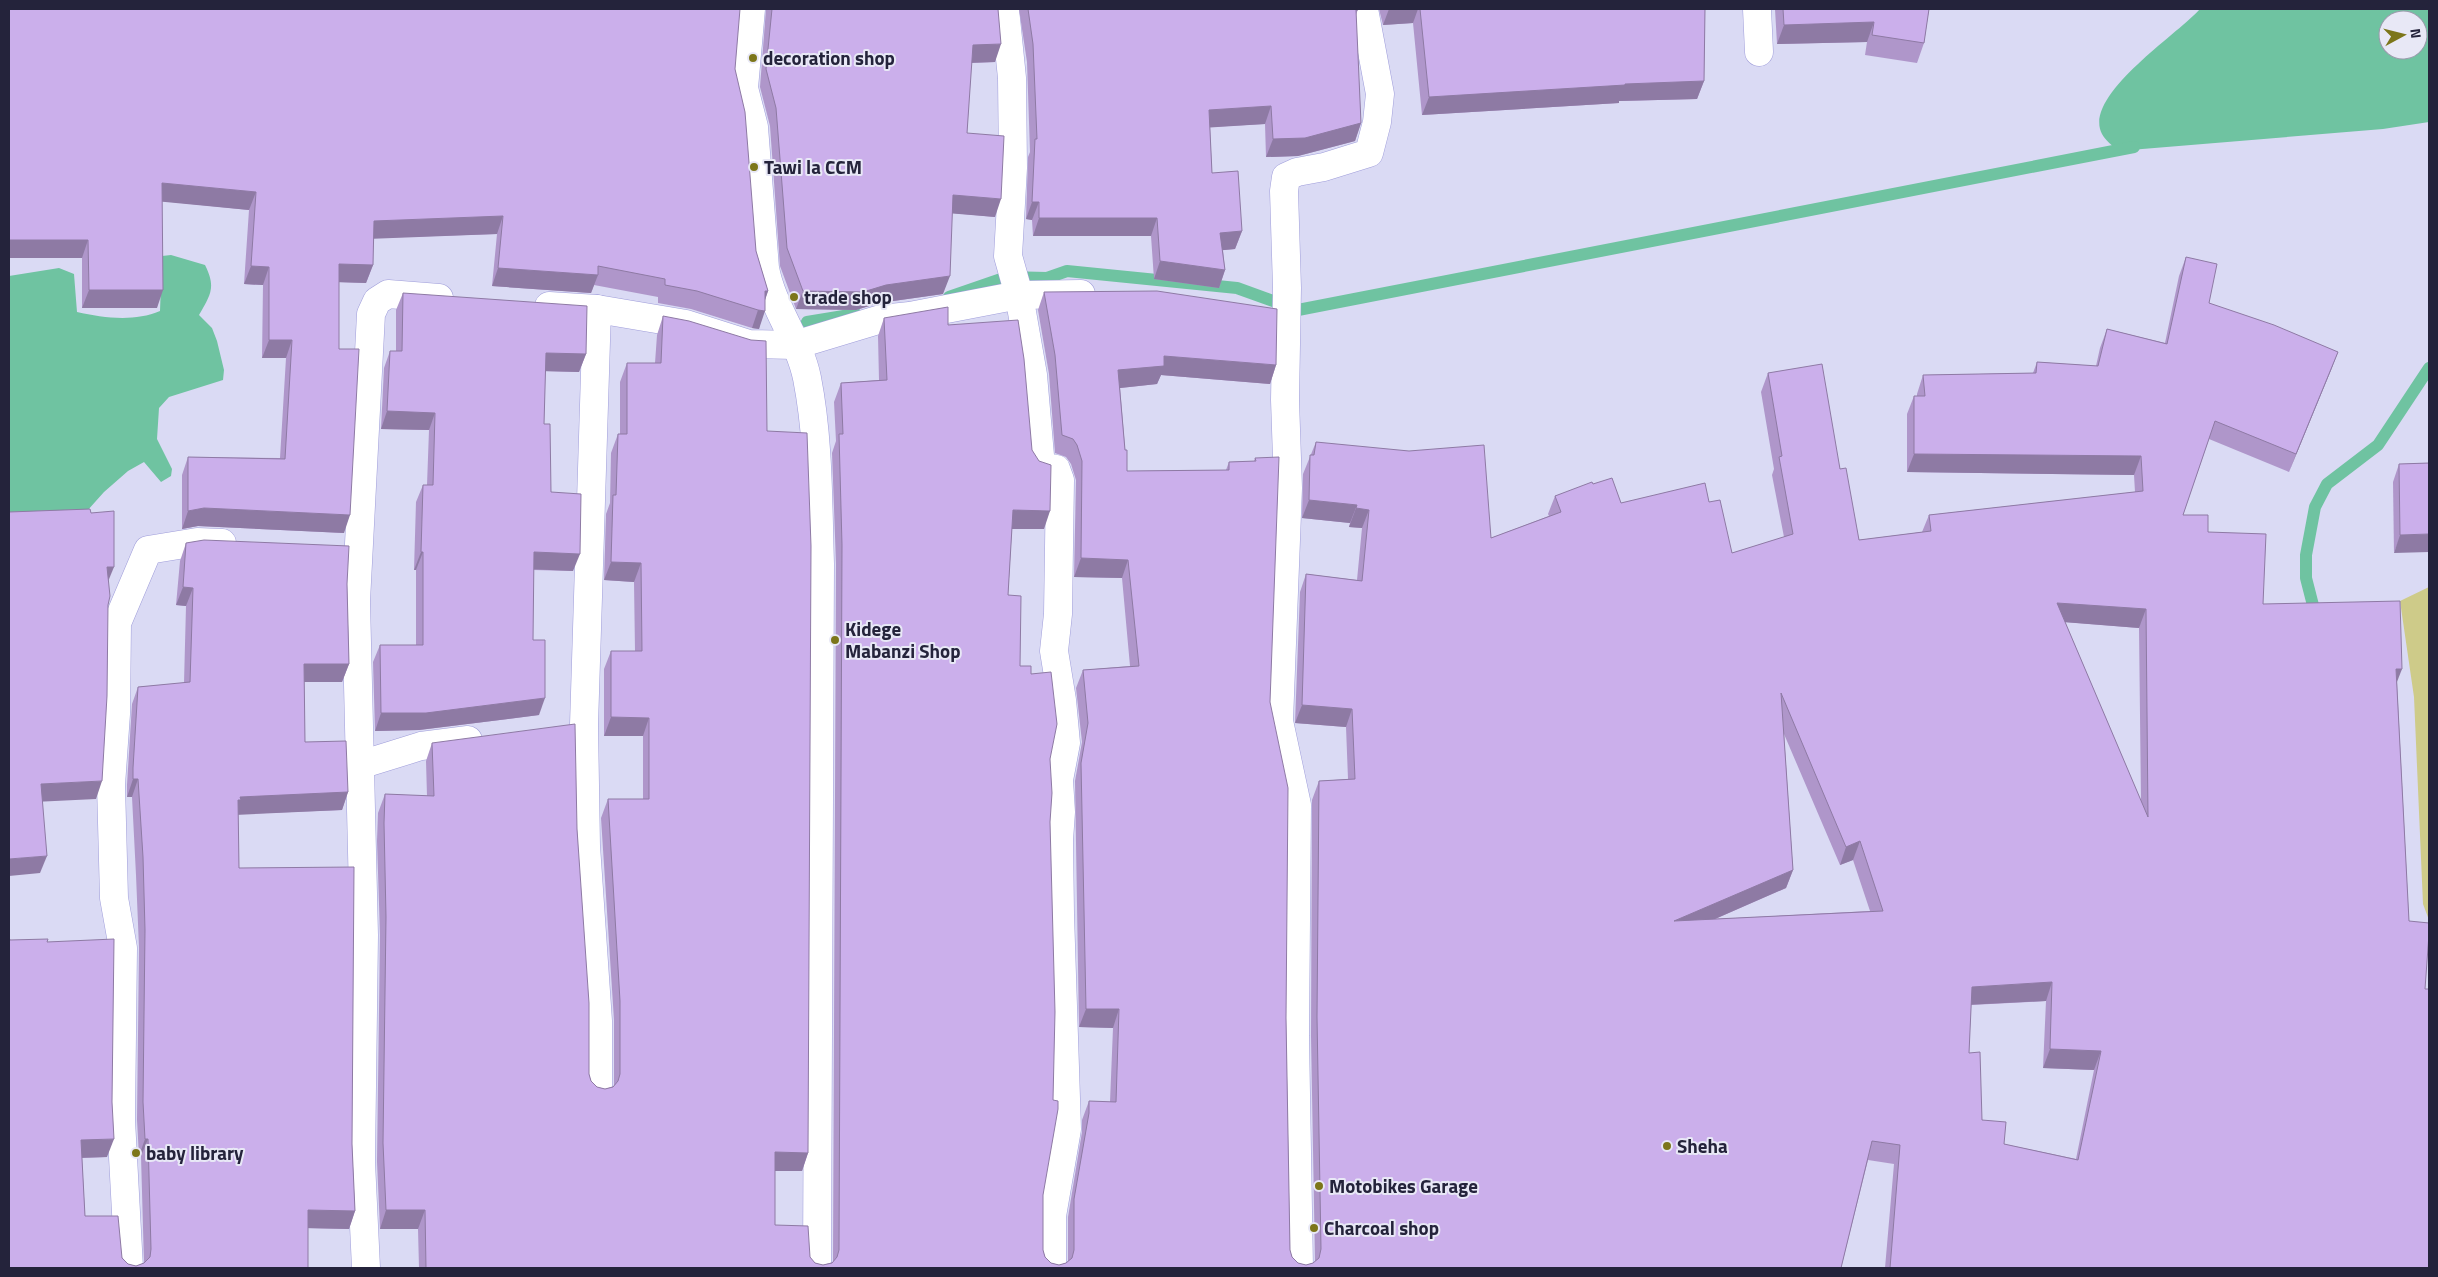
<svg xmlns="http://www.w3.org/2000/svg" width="2438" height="1277" font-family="'Titillium Web',sans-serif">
  <rect width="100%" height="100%" fill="#dadaf4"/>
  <polygon fill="#cecb89" points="2429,587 2429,920 2423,904 2414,697 2400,601"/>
  <g fill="#6fc3a1" fill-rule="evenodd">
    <path d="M2200,9h229v113l-46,7 -265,22c-5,-5 -13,-11 -16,-17 -20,-38 75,-99 98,-125zM2388,20h30v30h-30z"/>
    <path d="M171,255l34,10c11,22 6,29 -6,50l13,13 5,13 7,29 -1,10 -54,17 -10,11 -2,31 15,30 -1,7 -10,6 -17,-20 -16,9 -24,21 -17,19 -78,13v-248l50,-8 15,6 3,38c27,6 57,10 83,-1l2,-55z"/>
  </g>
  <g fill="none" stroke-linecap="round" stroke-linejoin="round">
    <g stroke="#6fc3a1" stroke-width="12">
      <polyline points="949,297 1007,277 1047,278 1067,271 1237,288 1298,310 2134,147"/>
      <polyline points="807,322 856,314"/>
      <polyline points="2316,617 2306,578 2306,555 2315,507 2327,484 2378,445 2429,368"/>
    </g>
    <g stroke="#9f9dda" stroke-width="29">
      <g id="minor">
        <path d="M751,9l-7,79 10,39 11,141c7,39 34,71 42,110 12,61 11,124 13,186l-3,704"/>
        <polyline points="1005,9 1012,78 1013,168 1008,256 1019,295 1033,375 1041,467 1056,469 1060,480 1058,614 1054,651 1062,700 1066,743 1059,780 1061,812 1059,840 1060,914 1067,1129 1052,1216 1052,1268"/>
        <polyline points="1757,9 1759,52"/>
        <polyline points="549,306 597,309 584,725 586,846 598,1021 598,1092"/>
        <polyline points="597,309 686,324 749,344 795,345 881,319 910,316 1019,295 1081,294"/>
        <polyline points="360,765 421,746 468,740"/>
        <polyline points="129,1268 121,1120 123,948 114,898 111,785 116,714 117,623 148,550 197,542 222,543"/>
        <polyline points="366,1268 361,1162 364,935 356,601 371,314 377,301 388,294 439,298"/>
        <polyline points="1299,1268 1295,1036 1297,805 1279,721 1288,488 1285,400 1287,288 1284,191 1286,177 1297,172 1324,167 1369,153 1377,122 1380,94 1364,9"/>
      </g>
    </g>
    <use href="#minor" stroke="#fff" stroke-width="28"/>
  </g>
  <g fill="#af96ca" fill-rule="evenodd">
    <polygon points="9,9 735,69 756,251 768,291 765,300 759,329 752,328 691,309 658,303 658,297 594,285 591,293 492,286 497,234 373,238 373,265 366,283 339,282 339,349 344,533 198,526 182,529 182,475 188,457 280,458 286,358 262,358 263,285 244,284 249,210 162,201 157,308 82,308 82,258"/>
    <polygon points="766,9 998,9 995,62 971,63 967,133 995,217 952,213 943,294 879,303 856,310 796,309 780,266 770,126 760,87"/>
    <polygon points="1019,9 1358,9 1356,15 1361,123 1355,141 1298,156 1266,157 1265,124 1210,127 1212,173 1242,231 1235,249 1223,250 1225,270 1219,288 1154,279 1151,236 1033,236 1032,220 1026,219 1028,157 1030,152 1027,62"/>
    <polygon points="1379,9 1705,9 1704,81 1697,99 1619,101 1619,103 1422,115 1413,23 1383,25"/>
    <polygon points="1775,9 1929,9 1924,43 1917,63 1865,55 1867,42 1777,44"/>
    <path d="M2186,257l23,46 129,49 -7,18 -42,102 -80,-33 -26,76 25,17 55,72 134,79 12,238 16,68 4,279h-544l9,-104 -26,-4 -27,108h-1422l-1,-39h-38l-3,-67 3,-227 -3,-94 1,-28 7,-19 42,2 -1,-35 6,-18 145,86 12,245 2,7 6,6 8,2 9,-3v-66l-13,-202 7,-19h35v-63h-39v-67l7,-18h24l-1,-69 -30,-2 2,-66 4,-11 1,-50 7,-19h2v-52l7,-19h28l2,-28 6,-19 104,115 41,722 -6,18h-27v54l40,38 8,2 10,-3 3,-698 -4,-111 4,-12 -2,-39 7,-19 38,-3 -1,-44 6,-18 64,7 84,125 12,79h-32l-4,66 12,71 11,8 19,85v63l-7,373v55l2,7 6,6 8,2 7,-2 2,-1v-45l14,-85v-12l7,-19 21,1 3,-74 -34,-1 -4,-246 7,-39 -6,-54 7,-18 47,-4 -8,-88 -48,-1 2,-97 -5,-16 -5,-7 -11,-4 -6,-79 -11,-64 6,-18 232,73 -6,19 -109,-9 -4,9 -37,4 7,83 99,-1 3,-8 25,-1 1,-3 15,244 16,316 4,232 2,7 6,6 8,2 7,-2 2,-1 -4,-226 1,-236 7,-19 29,-2 -2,-52 -51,-4 5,-131 6,-18 51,6 5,-52 -13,-1 1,-4 -48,-5 1,-44 13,-32 175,96 58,-22 -1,-2 7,-18 38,-12 28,19 88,-1 23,51 52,-16 -12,-62 2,-6 -13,-77 7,-19 72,96 19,71 63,-8 7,-17 206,-23 -1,-17 -227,-3v-58l7,-18h3v-2l6,-19 110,-2 4,-11 59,4 4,-18 7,-19 58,14 14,-67zM2065,622l74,6 2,173zM1784,734l56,131 13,-5 17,51 -155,8 71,-31 7,-18zM2046,1001l-3,67 51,2 -18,89 -72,-15 -22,-24 -13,-67 2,-48z"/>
    <polygon points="403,293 586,354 579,372 545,371 544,424 551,492 573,571 533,570 533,640 539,715 419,730 375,731 373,662 380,645 416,645 416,570 414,570 416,502 423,485 427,485 429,430 381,429 384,368 390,351 396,351 396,310"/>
    <polygon points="2429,463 2394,553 2393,482 2399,464"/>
    <polygon points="186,543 347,584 349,664 342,682 304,682 305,742 348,792 342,810 238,814 239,868 352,1144 355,1211 349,1229 308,1228 308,1268 9,1268 9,938 10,940 47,942 107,1157 82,1158 85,1216 128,1264 136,1266 144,1263 141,1156 139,1156 137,1120 139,948 136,875 132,797 127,797 127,785 132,704 138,687 184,683 186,606 176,605 180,561"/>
  </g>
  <g fill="#8e7aa4">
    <polygon points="1389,9 1418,9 1413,23 1383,25"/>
    <polygon points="1874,22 1867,42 1777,44 1784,25"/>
    <polygon points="1001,44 995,62 966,63 973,45"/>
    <polygon points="1704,81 1697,99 1619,101 1619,103 1422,115 1429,97 1625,84"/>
    <polygon points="1271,106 1265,124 1202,128 1209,110"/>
    <polygon points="1361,123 1355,141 1298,156 1266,157 1273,139"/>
    <polygon points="162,183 256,192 249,210 155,201"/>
    <polygon points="953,195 1001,199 995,217 947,213"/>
    <polygon points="1032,202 1039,202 1032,220 1026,219"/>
    <polygon points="503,216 497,234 367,239 374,221"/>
    <polygon points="1039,218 1157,218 1151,236 1033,236"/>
    <polygon points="1242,231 1235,249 1214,251 1220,233"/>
    <polygon points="9,240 88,240 82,258 9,258"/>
    <polygon points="1160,261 1225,270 1219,288 1154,279"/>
    <polygon points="339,264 373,265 366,283 333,282"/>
    <polygon points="251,266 269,267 263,285 244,284"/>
    <polygon points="498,268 598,275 591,293 492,286"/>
    <polygon points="950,276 943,294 879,303 856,310 796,309 803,291 886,285"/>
    <polygon points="89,290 163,290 157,308 82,308"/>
    <polygon points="765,291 768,291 762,309"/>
    <polygon points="758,310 765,311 759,329 752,328"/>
    <polygon points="269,340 292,340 286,358 262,358"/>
    <polygon points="2338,352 2331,370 2289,472 2296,454"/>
    <polygon points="546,353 586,354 579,372 539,371"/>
    <polygon points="1164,356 1276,365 1270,384 1161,375 1157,384 1111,389 1118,370"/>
    <polygon points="387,411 435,413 429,430 381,429"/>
    <polygon points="1914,454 2141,456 2134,475 1907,472"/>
    <polygon points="1309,500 1357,505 1350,523 1302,518"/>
    <polygon points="204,508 350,515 344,533 198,526 182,529 188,511"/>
    <polygon points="1356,508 1369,510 1362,528 1349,527"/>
    <polygon points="1013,510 1050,511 1044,529 1006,529"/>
    <polygon points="2429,534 2429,552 2394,553 2400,535"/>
    <polygon points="421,552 423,552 416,570 414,570"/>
    <polygon points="534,552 580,554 573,571 527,569"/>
    <polygon points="1081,558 1128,560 1122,578 1074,577"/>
    <polygon points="611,562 641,563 634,582 604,580"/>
    <polygon points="107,567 114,567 107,584"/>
    <polygon points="183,587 193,588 186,606 176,605"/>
    <polygon points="2057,603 2146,609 2139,628 2050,621"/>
    <polygon points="304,664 349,664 342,682 298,682"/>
    <polygon points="2396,669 2402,669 2395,687"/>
    <polygon points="545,698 539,715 419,730 375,731 381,713"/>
    <polygon points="1302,705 1352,709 1346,727 1295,723"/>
    <polygon points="611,717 649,718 643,736 604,736"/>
    <polygon points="133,779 138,779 132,797 127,797"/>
    <polygon points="102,781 96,799 34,802 41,784"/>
    <polygon points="348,792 342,810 235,815 238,800 240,797"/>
    <polygon points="1860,841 1853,860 1840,865 1846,847"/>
    <polygon points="47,856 40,873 9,876 9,859"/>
    <polygon points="1793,870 1786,888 1667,940 1674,921"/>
    <polygon points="2052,982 2046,1001 1965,1005 1972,987"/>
    <polygon points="1086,1009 1119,1009 1113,1028 1079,1027"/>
    <polygon points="2050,1049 2101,1051 2094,1070 2043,1068"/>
    <polygon points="114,1139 107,1157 75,1158 81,1140"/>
    <polygon points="145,1139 148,1139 141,1156 139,1156"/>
    <polygon points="775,1152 808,1153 802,1171 768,1171"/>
    <polygon points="308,1210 355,1211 349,1229 302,1228"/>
    <polygon points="386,1210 425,1210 418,1229 380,1229"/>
  </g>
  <g fill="#cbafeb" stroke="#8e7aa4" fill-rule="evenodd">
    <polygon points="9,9 740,9 735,69 745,112 756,251 768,291 765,291 765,311 758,310 697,291 665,285 665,279 598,266 598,275 498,268 503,216 374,221 373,265 339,264 339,349 359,349 350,515 204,508 188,511 188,457 285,459 292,340 269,340 269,267 251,266 256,192 162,183 163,290 89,290 88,240 9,240"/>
    <polygon points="772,9 998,9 1001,44 973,45 967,133 1004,136 1001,199 953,195 950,276 886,285 863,292 803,291 787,248 776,108 766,69"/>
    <polygon points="1028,9 1358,9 1358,10 1356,10 1361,123 1305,138 1273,139 1271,106 1209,110 1212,173 1238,171 1242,231 1220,233 1225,270 1160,261 1157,218 1039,218 1039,202 1032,202 1035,139 1037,139 1033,44"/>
    <polygon points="1420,9 1705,9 1704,81 1625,84 1625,85 1429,97"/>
    <polygon points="1783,9 1929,9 1924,43 1872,35 1874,22 1784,25"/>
    <path d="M2186,257l31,7 -8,39 65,22 64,27 -42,102 -81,-33 -32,94h25v17l58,2 -3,70 137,-3 2,68h-6l13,252 20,2v11l-4,55h4v279h-539l10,-123 -28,-4 -31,127h-1415l-1,-58h-39l-3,-67 3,-226 -2,-94 1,-29 49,2 -2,-53 143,-19 2,105 12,174v71l2,7 6,6 8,2 8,-2 5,-6 2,-7v-73l-12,-202h41v-81l-38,-1v-66h31l-1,-88 -30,-1 2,-67h3l2,-61h9v-71h34l2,-47 26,5 62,19 15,1 1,90 40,2 4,113 -3,607 -33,-1v73l33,1 2,31 5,6 8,2 9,-2 5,-6 2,-7 3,-705 -3,-111h4l-2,-51 46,-3 -3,-62 64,-11v18l70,-5 6,39 8,91 7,11 12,4 -1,46 -37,-1 -5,85 13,1 -1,70h11v8l20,-2 6,52 -7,35 2,34 -2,29 5,190 -2,88 5,1v8l-15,86v55l2,7 6,6 8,2 7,-2 6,-5 2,-8v-51l15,-86v-12l27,1 3,-93h-33l-5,-246 7,-40 -5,-53 56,-4 -11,-106 -47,-2 1,-97 -5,-16 -4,-6 -11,-4 -7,-80 -11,-63 113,-1 120,18 -1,56 -112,-9v10l-46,4 7,80h2v21l102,-1v-8l27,-1 -1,-3 24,-1 -9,245 18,86 -2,230 4,232 2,7 6,6 8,2 7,-2 6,-5 2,-9 -4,-232 2,-236 36,-2 -3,-70 -50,-4 4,-131 56,7 7,-71 -13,-2 1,-3 -48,-5 1,-45h4l2,-13 93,9 75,-6 7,93 70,-26 -6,-16 37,-14 1,2 19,-6 9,25 84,-20 4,19 11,-2 12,53 61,-19 -14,-77 3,-1 -14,-83 54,-9 18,105 6,-1 13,72 72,-9 -2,-16 214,-24 -2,-35 -227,-2v-58h11l-2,-21 113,-2 1,-11 61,4 9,-37 60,15zM2057,603l89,6 2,208zM1781,693l65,154 14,-6 23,70 -209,10 119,-51zM2052,982l-2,67 51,2 -23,109 -74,-16 2,-22 -24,-2 -2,-68 -11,1 3,-66z"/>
    <polygon points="403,293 587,306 586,354 546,353 544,424 550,424 551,492 581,494 580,554 534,552 533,640 545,640 545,698 426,713 381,713 380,645 423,645 423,552 421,552 423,485 433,485 435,413 387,411 390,351 402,351"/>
    <polygon points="2429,463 2429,534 2400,535 2399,464"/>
    <polygon points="90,509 91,513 114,511 114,567 107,567 110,596 108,605 107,696 102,781 41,784 47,856 9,859 9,512"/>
    <polygon points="204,540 349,546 347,584 349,664 304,664 305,742 346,741 348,792 240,797 241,800 238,800 239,868 354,867 352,1144 355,1211 308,1210 308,1268 9,1268 9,923 9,938 10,940 48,939 47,942 114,939 112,1102 114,1139 81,1140 85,1216 118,1216 122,1258 128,1264 136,1266 144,1263 150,1257 151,1249 148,1139 145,1139 143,1102 145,930 143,857 138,779 133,779 133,768 138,687 190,682 193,588 183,587 186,543"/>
  </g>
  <g fill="#7c761a" stroke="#e8e8f6" stroke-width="2">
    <circle cx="753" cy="58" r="5"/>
    <circle cx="754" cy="167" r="5"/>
    <circle cx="794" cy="297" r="5"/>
    <circle cx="835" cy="640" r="5"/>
    <circle cx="1667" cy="1146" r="5"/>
    <circle cx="136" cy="1153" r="5"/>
    <circle cx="1319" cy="1186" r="5"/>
    <circle cx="1314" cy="1228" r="5"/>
  </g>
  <g text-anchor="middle" stroke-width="4" stroke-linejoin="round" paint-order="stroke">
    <g font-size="19" font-weight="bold" fill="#24233b" stroke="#e8e8f6" text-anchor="start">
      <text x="763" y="65">decoration shop</text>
      <text x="764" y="174">Tawi la CCM</text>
      <text x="804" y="304">trade shop</text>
      <text x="845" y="636">Kidege<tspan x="845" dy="22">Mabanzi Shop</tspan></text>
      <text x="1677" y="1153">Sheha</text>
      <text x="146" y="1160">baby library</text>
      <text x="1329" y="1193">Motobikes Garage</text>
      <text x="1324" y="1235">Charcoal shop</text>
    </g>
  </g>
  <rect width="2438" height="1277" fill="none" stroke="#24233b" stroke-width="20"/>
  <g transform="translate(2403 35) rotate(83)"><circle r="24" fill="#e8e8f6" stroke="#9a99ab"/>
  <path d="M0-4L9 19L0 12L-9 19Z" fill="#7c761a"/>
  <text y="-8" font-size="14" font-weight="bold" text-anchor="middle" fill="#24233b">N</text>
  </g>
</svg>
